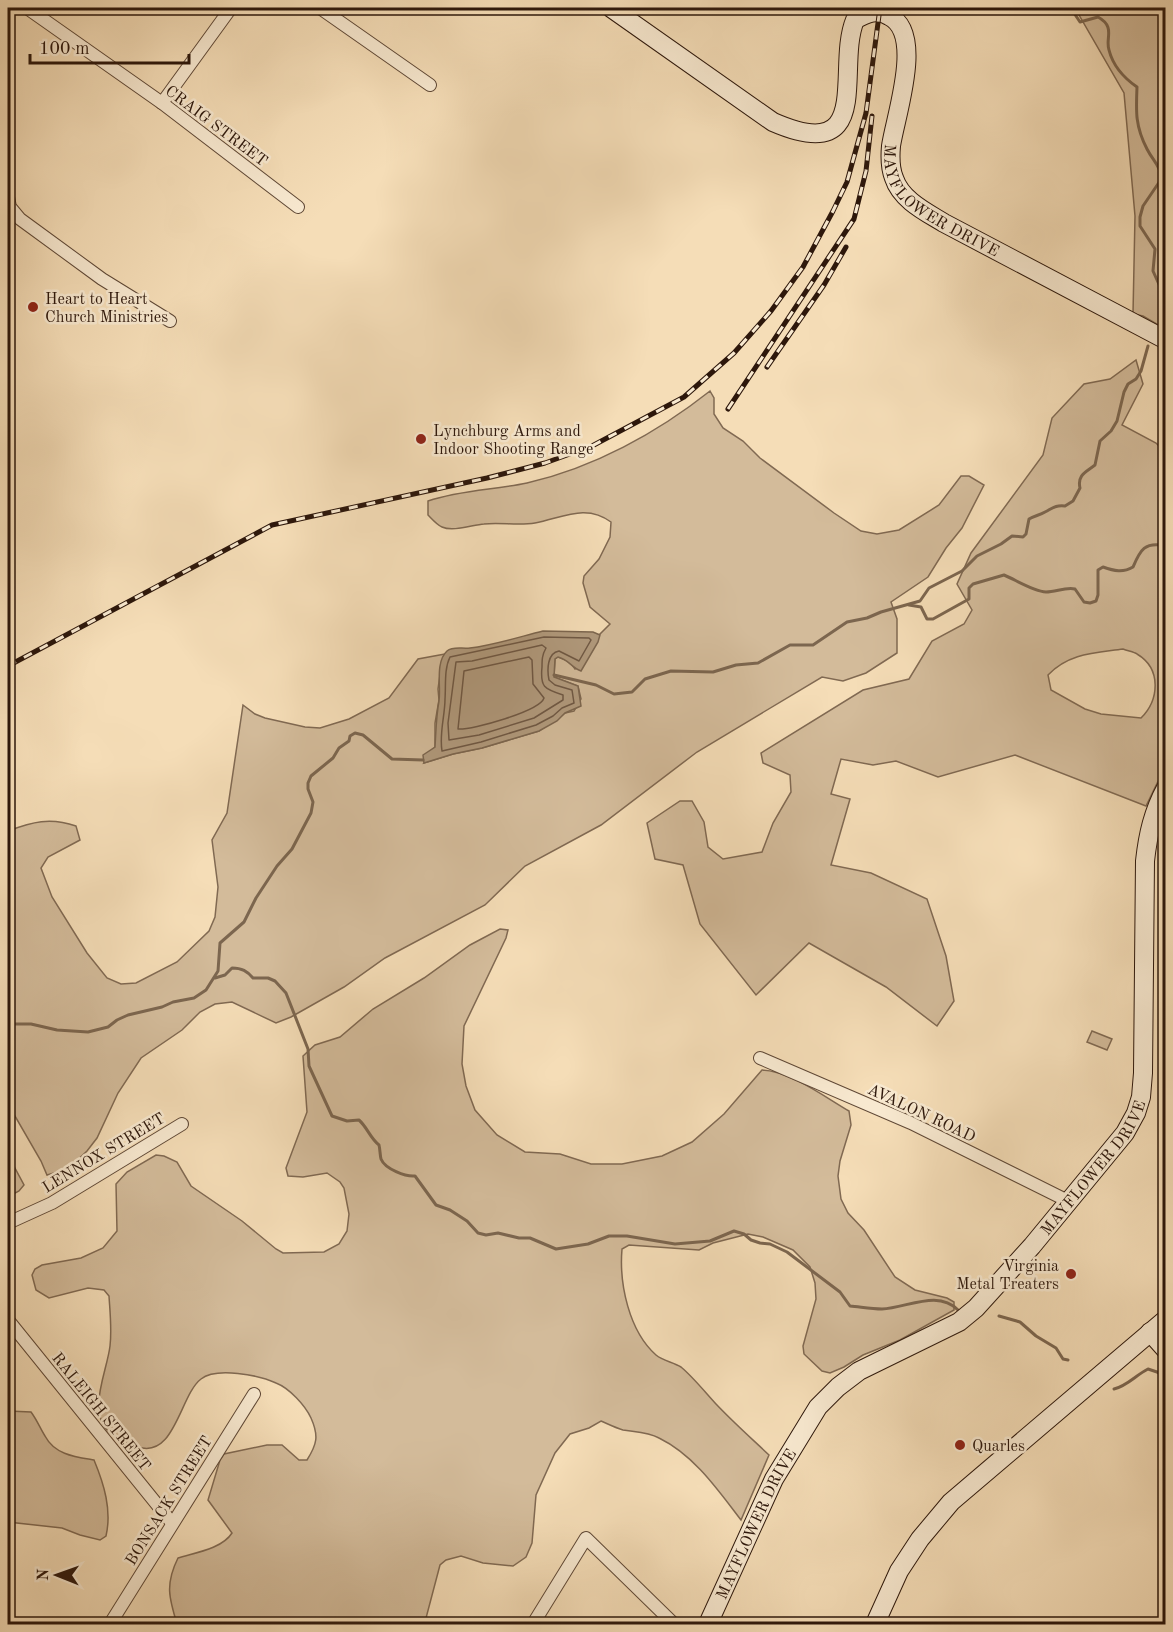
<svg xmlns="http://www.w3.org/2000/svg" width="1173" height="1632" font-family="'Old Standard TT',serif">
  <rect width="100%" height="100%" fill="#f5ddb7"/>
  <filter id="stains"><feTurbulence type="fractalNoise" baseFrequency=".00333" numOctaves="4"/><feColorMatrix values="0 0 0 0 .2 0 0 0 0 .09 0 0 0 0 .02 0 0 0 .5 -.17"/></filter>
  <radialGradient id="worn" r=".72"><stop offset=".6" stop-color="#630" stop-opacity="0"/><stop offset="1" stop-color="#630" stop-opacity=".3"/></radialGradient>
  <g fill="#d3bb9a" stroke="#806952" stroke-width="1.5" fill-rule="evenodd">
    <polygon points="1075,8 1165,8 1165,329 1143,316 1133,314 1135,216 1124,93"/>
    <path d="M1136,360l7,24 -21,41 34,18 10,10 -1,314 -19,39 -131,-51 -77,22 -42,-16 -23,4 -32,-6 -10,35 19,5 -19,66 40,8 56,26 19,57 8,45 -17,25 -51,-39 -77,-44 -53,52 -56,-71 -17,-59 -28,-6 -8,-36 33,-22h12l12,21 4,25 15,12 39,-7 11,-29 18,-31 -1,-17 -27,-12 -2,-10 102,-63 46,-11 23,-38 32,-17 8,-14 -15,-26 14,-31 72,-98 9,-37 32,-34 26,-5zM1123,649c5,2 11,3 14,5 25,15 22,46 4,64l-40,-4 -16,-5 -34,-19 -3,-15c21,-22 47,-22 75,-26z"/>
    <path d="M710,391l4,7v16l9,14 20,13 17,17 74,55 27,18 16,3 22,-4 40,-25 22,-29h8l15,9 -22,43 -16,20 -18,29 -37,25 6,17v34l-31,20 -23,8 -21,-4 -125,75 -96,73 -76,41 -40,39 -100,53 -41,29 -53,30 -15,6 -44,-21 -17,2 -15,8 -18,18 -41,28 -23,35 -21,45 -10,13 -19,18 -21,6 -6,-14 -33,-57v-273c24,-9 42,-14 68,-5l4,14 -32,17 -7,11 11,29 35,56 20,25 14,6 15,-1 41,-21 32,-31 6,-14 3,-30 -6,-47 15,-27 16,-108 12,9 10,4 40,9 15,1 29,-9 40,-21 29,-39 27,-5 -3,7 -4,28 1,11 -4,23v24l-11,16 29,-9 29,-6 57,-17 26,-18 9,-2 7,-12 -3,-13 -24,-9 1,-18 3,-2 12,5 5,7 24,-34 11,-11 -20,-17 -7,-24 1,-7 15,-17 11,-22 1,-15c-25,-19 -49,-4 -76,1 -17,3 -34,-1 -51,1 -12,1 -31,8 -42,3 -5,-2 -10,-8 -14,-12v-14c33,-11 66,-11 99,-18 66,-15 130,-50 183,-92z"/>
    <path d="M500,929l8,1 -2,8 -42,88 -2,38 4,22 9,24 22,25 28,17 35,2 31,10h31l40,-8 30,-14 32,-28 38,-44c28,1 63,27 87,41l2,14 -11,36 -2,15 3,23 7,14 16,17 31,47 20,13 32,8 7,4v8l-54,30 -37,15 -19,12 -14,6 -8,-2 -18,-17 -1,-8 13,-47 -1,-16 -5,-16 -17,-17 -30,-13 -15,-3 -35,9 -14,7 -70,-5 -7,4c-3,35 7,82 34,106 7,6 17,7 25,12 12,10 24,25 35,37 17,18 35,34 53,51l-28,65c-23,-30 -47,-65 -82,-82 -11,-6 -24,-6 -36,-8 -7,-2 -15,-6 -22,-9l-12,7 -19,6 -15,19 -19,42 -4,48 -6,14 -13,9 -30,-3 -22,-7 -15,4 -6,5 -14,53v6h-249c-8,-26 -12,-40 1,-66 16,-5 44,-9 54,-25l-24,-33 12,-40 4,-6 43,-9h15l17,15h8c10,-16 12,-24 4,-42 -6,-13 -22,-30 -35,-35 -17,-8 -60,-16 -75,-4 -21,16 -26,80 -63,68 -10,-3 -20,-7 -28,-14 -24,-20 -3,-61 0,-87 2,-16 0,-34 -1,-50l-5,-6 -16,-2 -39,10 -13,-8 -4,-15 3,-6 7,-4 39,-7 22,-10 14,-17 -1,-47 11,-12 29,-17 8,1 13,6 14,24 51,35 34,28 7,4 41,-1 15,-8 8,-13 2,-17 -5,-26 -4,-6 -13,-9 -24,4 -15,-1 -2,-8 21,-56 -4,-56 12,-11 25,-8 33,-28 51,-31 46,-33z"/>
    <polygon points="1092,1031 1112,1039 1107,1050 1087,1042"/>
    <polygon points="8,1155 24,1185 19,1191 8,1197"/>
    <path d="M8,1411l23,1c6,8 9,16 14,24 10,19 31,21 49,24 10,24 18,50 12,76l-6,4 -20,-5 -18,-7 -54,-6z"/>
  </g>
  <path fill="#b19a7d" stroke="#7c664f" stroke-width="1.5" d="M543,631l50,1 7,3 -2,7 -17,29c-9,-3 -13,-12 -23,-14l-3,2 -1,18 24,9 3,20 -16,7 -8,8 -18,10 -57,17 -29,6 -29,9 -1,-8 12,-8c1,-16 1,-30 4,-46 2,-14 -4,-39 8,-50 6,-5 15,-2 23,-3 24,-3 49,-11 73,-17z"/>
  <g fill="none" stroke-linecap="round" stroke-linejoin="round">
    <g stroke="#6f5844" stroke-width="1.5">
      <path d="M544,637l45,1 2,2 -12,21 -20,-10c-12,2 -12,19 -10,29l6,5 17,5 2,13 -12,5 -9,8 -17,9 -55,17 -39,9c-3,-18 3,-35 3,-52 1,-14 -1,-30 5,-42z"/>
      <path d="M542,645l4,3c-4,7 -4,12 -4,19 -2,20 2,22 21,28v5l-29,18 -55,17 -30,5 -1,-17 8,-61 16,-1z"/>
      <path d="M529,657l3,3 1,24 11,14c-4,13 -71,32 -86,31l6,-58z"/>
    </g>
    <g stroke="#7c664f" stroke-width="3">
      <path d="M1074,8v5l6,9 18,-5c18,10 7,21 11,33 4,16 15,28 28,37 -1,24 -2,39 10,62 6,12 13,16 15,29l-19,28 -3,11v9l15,23 -2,22 13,29"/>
      <polyline points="1161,327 1166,320"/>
      <path d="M909,605l12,2 6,12h6l36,-20v-11l4,-4 31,-9c12,5 29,16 42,17 10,0 19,-5 29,-3l9,13 6,1 6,-2 2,-6v-25l5,-3c11,4 20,6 30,0 7,-16 11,-26 33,-21"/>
      <path d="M554,675l42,10 18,9 18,-2 13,-13 26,-8 42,1 23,-7 22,-2 32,-18h23l34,-23 20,-4 14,-6 39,-11 9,-13 33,-17 15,-15 24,-12 11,-8 11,1 3,-3 3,-15c5,-3 11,-4 16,-7 8,-4 10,-7 20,-6l8,-5 7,-13c-3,-13 6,-16 15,-23l5,-24 11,-10 6,-10 7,-29 4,-8 8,-5 5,-8 7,-25"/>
      <path d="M215,978l10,-3 7,-7c10,0 15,3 21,10h15l7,3 11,12 22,56 1,17 23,50 15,5 12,-1c8,7 11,18 20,25 1,4 1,10 2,14 4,10 25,18 34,17l21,29 14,5 17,11 11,12 8,2 12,-2 21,5h11l26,11 32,-5 21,-8h18l48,8 35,-3 24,-10 10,3 7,6 9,3 10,1 17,8 53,40 10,14c11,1 21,3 32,3 25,-1 56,-20 76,1"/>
      <polyline points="8,1024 31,1024 57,1030 88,1032 108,1027 117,1020 128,1015 162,1007 173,1002 194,998 206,990 218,971 220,943 244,922 256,898 277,866 292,849 311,813 313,802 308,789 308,783 311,776 333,758 339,748 349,741 350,736 355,733 363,735 392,759 423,760"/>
      <polyline points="999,1316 1020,1322 1036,1336 1056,1348 1063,1359 1068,1360"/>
      <path d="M1114,1389c13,-3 22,-14 34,-20l9,3 9,6"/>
    </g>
    <g stroke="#5f4836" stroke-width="14">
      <g id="street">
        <polyline points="27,8 162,103 298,207"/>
        <polyline points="320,8 430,85"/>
        <polyline points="162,103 231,8"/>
        <polyline points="8,197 10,207 20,219 102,279 170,321"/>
        <polyline points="760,1058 911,1123 1068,1201"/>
        <polyline points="8,1223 52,1203 182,1124"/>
        <polyline points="8,1320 172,1523"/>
        <polyline points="110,1624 254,1394"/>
        <polyline points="533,1624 586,1538 674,1624"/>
      </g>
    </g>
    <g stroke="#2d170b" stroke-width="20">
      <g id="secondary">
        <path id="s1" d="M611,8l162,114c103,45 62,-54 82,-102 12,-7 22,-11 34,-4 36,17 6,101 2,130 -1,11 -1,22 3,32 7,22 32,34 50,45l222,117"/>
        <polyline points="1150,1332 1166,1350"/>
        <path id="s2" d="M708,1624l66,-145 44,-72 20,-20 21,-16 100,-49 17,-14 56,-62 93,-113 11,-20 5,-16 2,-24 2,-212c3,-27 8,-49 21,-73"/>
        <polyline points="875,1624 899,1571 920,1539 951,1502 1166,1319"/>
      </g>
    </g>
    <use href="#street" stroke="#f8e9d0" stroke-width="12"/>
    <use href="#secondary" stroke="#f8e9d0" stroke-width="18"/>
    <g stroke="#2d170b" stroke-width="5">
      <g id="rail">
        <polyline points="767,367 824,285 846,247"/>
        <polyline points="728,409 854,219 866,171 872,116"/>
        <polyline points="8,666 272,525 487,478 545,463 592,446 684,397 734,353 771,311 803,267 833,211 847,182 866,113 880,8"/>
      </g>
    </g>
    <use href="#rail" stroke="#f8e9d0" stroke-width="3" stroke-dasharray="9" stroke-linecap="butt"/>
  </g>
  <g fill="#8f2418" stroke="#f8e9d0" stroke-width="2">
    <circle cx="33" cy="307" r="6"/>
    <circle cx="421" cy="439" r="6"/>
    <circle cx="1071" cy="1274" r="6"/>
    <circle cx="960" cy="1445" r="6"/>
  </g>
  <g text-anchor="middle" stroke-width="5" stroke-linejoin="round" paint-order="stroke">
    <g font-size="16" fill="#2d170b" stroke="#f8e9d0">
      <text transform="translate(217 125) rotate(37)" y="6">CRAIG STREET</text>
      <text dy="6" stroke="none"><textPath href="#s1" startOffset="628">MAYFLOWER DRIVE</textPath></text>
      <text transform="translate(922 1112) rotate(25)" y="6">AVALON ROAD</text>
      <text transform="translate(103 1152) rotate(-31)" y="6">LENNOX STREET</text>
      <text dy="6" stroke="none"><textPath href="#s2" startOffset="615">MAYFLOWER DRIVE</textPath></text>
      <text transform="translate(102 1411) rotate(51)" y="6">RALEIGH STREET</text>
      <text transform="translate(168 1500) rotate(-58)" y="6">BONSACK STREET</text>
      <text dy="6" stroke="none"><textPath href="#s2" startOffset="111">MAYFLOWER DRIVE</textPath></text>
    </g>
    <g font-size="16" fill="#2d170b" stroke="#f8e9d0" text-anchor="start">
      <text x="45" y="304">Heart to Heart<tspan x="45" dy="18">Church Ministries</tspan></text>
      <text x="433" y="436">Lynchburg Arms and<tspan x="433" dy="18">Indoor Shooting Range</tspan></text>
      <text x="1059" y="1271" text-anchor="end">Virginia<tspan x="1059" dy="18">Metal Treaters</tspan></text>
      <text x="972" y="1451">Quarles</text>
    </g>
  </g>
  <rect width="1173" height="1632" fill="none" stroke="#f5ddb7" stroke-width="30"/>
  <rect x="9" y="9" width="1155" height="1614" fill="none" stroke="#2d170b" stroke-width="3"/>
  <rect x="15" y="15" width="1143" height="1602" fill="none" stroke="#2d170b" stroke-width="1.5"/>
  <g transform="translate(57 1575) rotate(271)" stroke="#f8e9d0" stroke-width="4.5" paint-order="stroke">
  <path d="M0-4.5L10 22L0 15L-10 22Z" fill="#2d170b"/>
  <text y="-9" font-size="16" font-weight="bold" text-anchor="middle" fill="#2d170b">N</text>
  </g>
  <path d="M30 54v9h159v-9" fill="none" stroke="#2d170b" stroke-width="3"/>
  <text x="39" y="54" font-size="18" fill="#2d170b" stroke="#f8e9d0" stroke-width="4.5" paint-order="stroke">100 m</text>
  <rect width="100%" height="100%" filter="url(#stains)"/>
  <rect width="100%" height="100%" fill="url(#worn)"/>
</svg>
